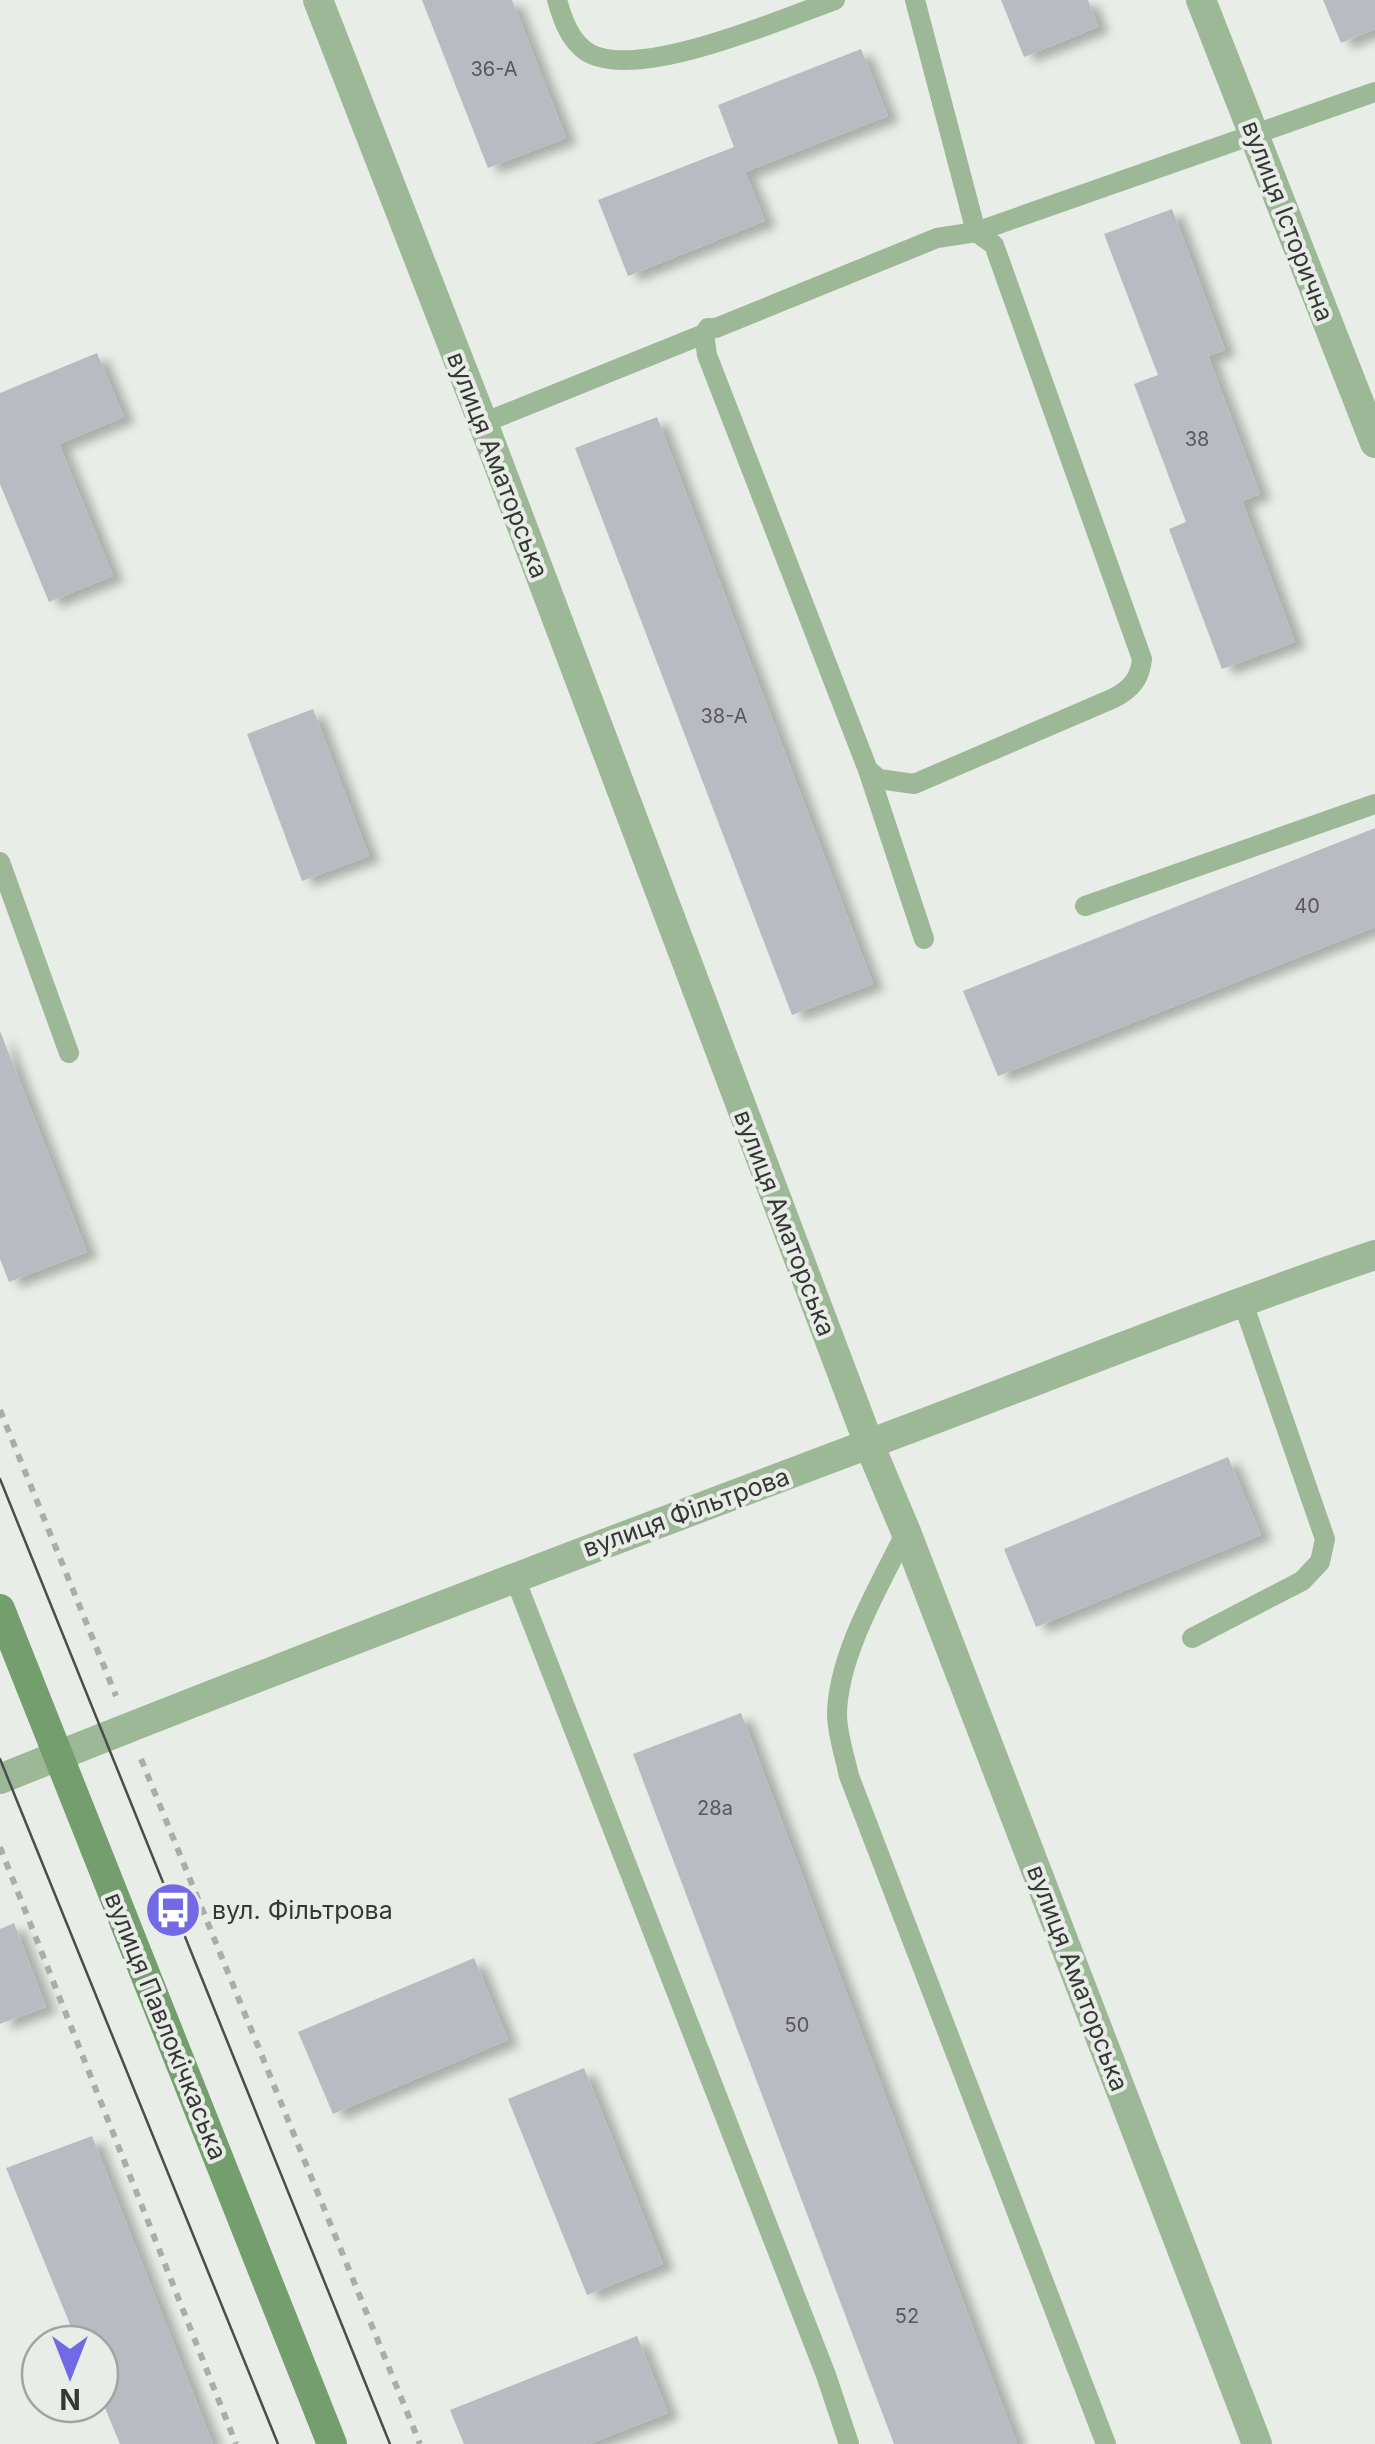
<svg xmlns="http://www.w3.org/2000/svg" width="1375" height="2444" font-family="Inter,sans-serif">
  <defs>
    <filter id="shadow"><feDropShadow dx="11" dy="6" stdDeviation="5" flood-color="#0004"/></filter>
  </defs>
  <rect width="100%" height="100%" fill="#e8eee7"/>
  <g fill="#babac3" filter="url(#shadow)">
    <polygon points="422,0 512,0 566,138 488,168"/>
    <polygon points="1001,0 1088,0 1098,27 1024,57"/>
    <polygon points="1323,0 1375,0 1375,29 1341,43"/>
    <polygon points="861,49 888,116 745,172 765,221 628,276 598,200 734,147 718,105"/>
    <polygon points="1172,209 1225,350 1208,356 1260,494 1242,501 1295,642 1222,669 1169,529 1186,522 1134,384 1158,375 1104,234"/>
    <polygon points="97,353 124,417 59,444 113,576 49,602 0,484 0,393"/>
    <polygon points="657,417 873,984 792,1015 575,448"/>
    <polygon points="313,709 369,856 302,881 247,734"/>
    <polygon points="1375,828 1375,927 998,1076 963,991"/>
    <polygon points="0,1031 87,1252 9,1282 0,1259"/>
    <polygon points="1228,1457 1261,1535 1036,1627 1004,1549"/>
    <polygon points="741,1713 905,2148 1017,2444 894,2444 689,1902 633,1754"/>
    <polygon points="14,1923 46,2007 0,2024 0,1929"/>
    <polygon points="474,1958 508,2040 333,2114 298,2032"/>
    <polygon points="584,2068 663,2264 587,2295 508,2099"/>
    <polygon points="92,2136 213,2444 120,2444 100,2396 100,2344 78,2344 6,2168"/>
    <polygon points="637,2336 668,2413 589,2444 464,2444 450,2410"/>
  </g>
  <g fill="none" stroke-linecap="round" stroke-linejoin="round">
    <g stroke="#a9aea8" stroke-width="6" stroke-dasharray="8 8" stroke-linecap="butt">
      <polyline points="0,1410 116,1696"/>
      <polyline points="141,1759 420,2444"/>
      <polyline points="0,1847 236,2444"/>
    </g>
    <g stroke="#9cb897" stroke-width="20">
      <path d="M557,0c5,17 11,36 25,48 43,40 202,-30 253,-48"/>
      <polyline points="915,0 976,232 1375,92"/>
      <path d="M483,423l221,-89 3,21 161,415 11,9 35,5 200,-86c17,-9 26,-19 28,-39l-148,-414 -18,-13 -39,6 -221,90h-8l-4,6"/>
      <polyline points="868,770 924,939"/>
      <polyline points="0,862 69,1053"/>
      <polyline points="1085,906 1375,804"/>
      <path d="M906,1532c-26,53 -68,122 -69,182 0,20 8,43 12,62l257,668"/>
      <polyline points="514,1576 826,2375 849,2444"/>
      <polyline points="1192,1638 1302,1581 1320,1562 1325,1539 1242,1300"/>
    </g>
    <g stroke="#9cb897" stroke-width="30">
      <polyline points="318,0 483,423 869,1444 906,1532 1257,2444"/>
      <polyline points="1201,0 1375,443"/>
      <path d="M0,1779c287,-115 576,-225 866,-334 170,-63 337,-132 509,-190"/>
    </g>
    <polyline stroke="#749e6e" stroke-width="30" points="0,1609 332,2444"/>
    <g stroke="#4a4d49" stroke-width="2.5">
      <polyline points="0,1479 390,2444"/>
      <polyline points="0,1759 278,2444"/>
    </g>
  </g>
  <defs>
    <g id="bus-disc" transform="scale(2.875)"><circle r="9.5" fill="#726ae4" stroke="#e8eee7"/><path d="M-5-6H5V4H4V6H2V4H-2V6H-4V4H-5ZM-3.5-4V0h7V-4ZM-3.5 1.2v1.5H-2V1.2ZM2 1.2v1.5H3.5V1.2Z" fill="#fff"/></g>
  </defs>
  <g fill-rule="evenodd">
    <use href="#bus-disc" x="173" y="1910"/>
  </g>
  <g text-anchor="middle" stroke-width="8" stroke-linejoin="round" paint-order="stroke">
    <g font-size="20" fill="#575858">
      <text x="494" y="76">36-А</text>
      <text x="1197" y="446">38</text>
      <text x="724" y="723">38-А</text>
      <text x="1307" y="913">40</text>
      <text x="715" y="1815">28а</text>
      <text x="797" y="2032">50</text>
      <text x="907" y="2323">52</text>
    </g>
    <g font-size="25" fill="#363835" stroke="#e8eee7">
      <text transform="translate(1288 221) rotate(69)" y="9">вулиця Історична</text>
      <text transform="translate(498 465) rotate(69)" y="9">вулиця Аматорська</text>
      <text transform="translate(785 1223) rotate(69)" y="9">вулиця Аматорська</text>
      <text transform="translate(686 1512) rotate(-20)" y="9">вулиця Фільтрова</text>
      <text transform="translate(1078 1978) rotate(69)" y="9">вулиця Аматорська</text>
      <text transform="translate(166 2026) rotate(68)" y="9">вулиця Павлокічкаська</text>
    </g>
    <g font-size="25" fill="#363835" stroke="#e8eee7" text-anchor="start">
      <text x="212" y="1919">вул. Фільтрова</text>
    </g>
  </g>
  <g transform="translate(70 2374) rotate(180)"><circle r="48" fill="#e8eee7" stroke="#a1a5a0" stroke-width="2.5"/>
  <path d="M0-8L18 38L0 25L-18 38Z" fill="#726ae4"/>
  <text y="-15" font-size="28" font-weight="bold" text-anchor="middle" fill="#363835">N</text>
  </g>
</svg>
